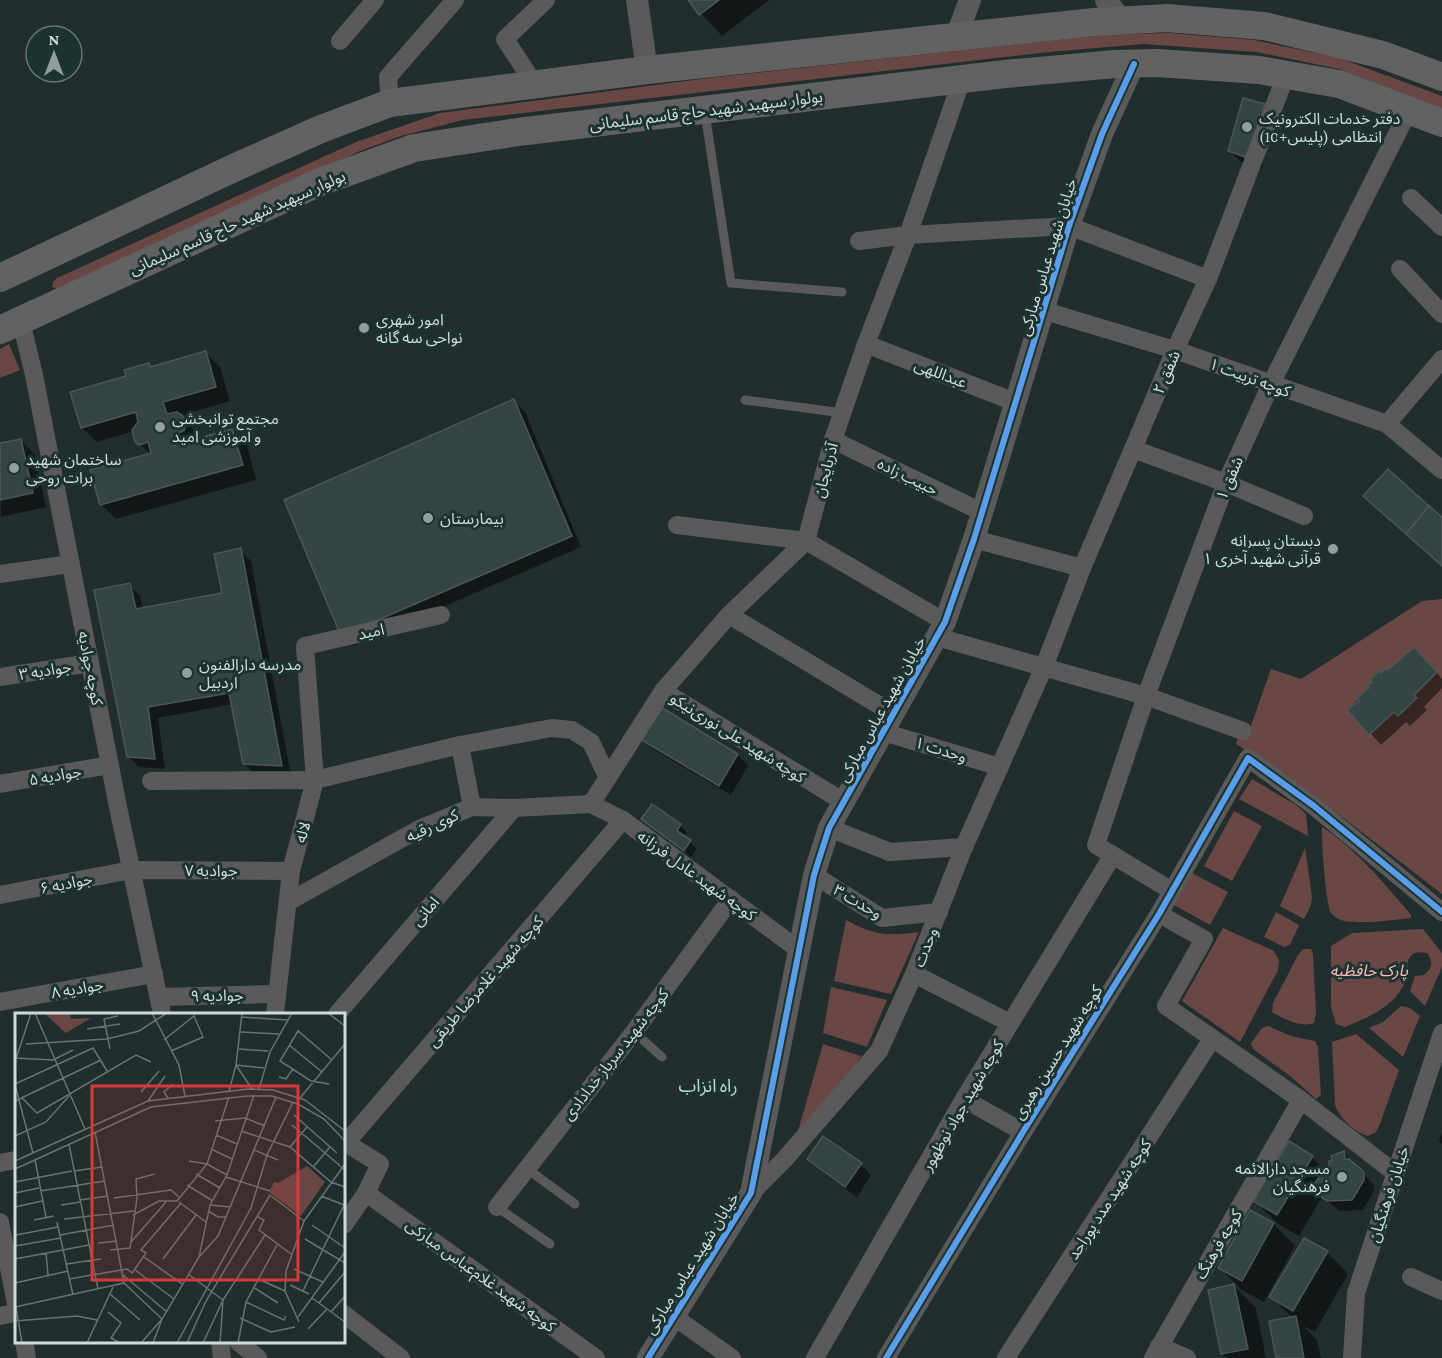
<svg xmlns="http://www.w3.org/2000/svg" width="1442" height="1358" font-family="'Crimson Pro','Noto Sans Arabic',serif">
  <rect width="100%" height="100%" fill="#222e2d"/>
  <g fill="#684744" fill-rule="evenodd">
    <polygon points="1169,33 1254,40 1339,58 1442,96 1442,110 1339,69 1256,52 1143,44 1049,52 463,120 401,136 360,151 57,289 52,287 53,282 57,278 356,142 440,113 709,78 1009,45 1104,35"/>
    <polygon points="9,344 20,370 0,378 0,349"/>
    <path d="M1442,599v295l-126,-97 -80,-53 3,-9 8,2 24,-68 30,10 121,-78zM1401,658l13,37 3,4 -18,17 -5,-4 -25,23 -21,-25 21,-22 -2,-2 5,-4 -2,-3 9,-8 2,2 5,-5 2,2z"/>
    <polygon points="1252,779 1296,805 1306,814 1308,836 1239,799"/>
    <polygon points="1234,811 1262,826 1232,881 1204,866"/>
    <path d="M1322,827c33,21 64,58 89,88v3c-15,2 -57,7 -70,2 -4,-1 -9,-5 -11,-9 -4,-9 -9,-71 -8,-84z"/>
    <polygon points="1305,848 1312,896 1311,905 1304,919 1280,906"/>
    <polygon points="1192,873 1228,892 1210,925 1174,905"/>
    <polygon points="1276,912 1299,925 1290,945 1284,947 1264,937"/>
    <path d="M846,920c30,16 40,16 73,12l-28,62 -57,-13z"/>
    <polygon points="1223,928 1274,951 1279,960 1278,970 1240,1042 1182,1001"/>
    <path d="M1423,929l19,24v14l-17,39 -15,-15 5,-15 9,-1c8,-6 10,-13 3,-22 -7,-1 -13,-2 -17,4 -5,6 -1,15 -4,22 -9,27 -37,38 -61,48l-9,-3 -5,-17v-61l21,-13z"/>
    <path d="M1303,949h8l2,5 3,59 -2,10c-12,5 -31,-4 -42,-11l1,-9 25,-48z"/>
    <polygon points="831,987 887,1000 867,1047 823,1033"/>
    <polygon points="1401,1006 1410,1008 1420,1016 1403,1057 1369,1028 1383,1022"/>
    <polygon points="1268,1026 1291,1036 1315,1041 1318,1047 1321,1095 1316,1099 1290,1076 1253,1049 1251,1043 1262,1028"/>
    <path d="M1356,1034l43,36 -19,54 -4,8 -8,4c-13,-3 -30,-19 -33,-32l-3,-62z"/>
    <polygon points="823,1044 861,1056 853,1070 798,1131"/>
  </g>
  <g fill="#0007">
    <polygon points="689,0 769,0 722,36"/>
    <polygon points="1264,105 1275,116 1261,169 1241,162 1230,151"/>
    <polygon points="206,353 220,367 230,401 180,416 196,432 200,440 232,431 247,445 256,480 116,519 101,504 150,454 137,441 134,431 97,442 82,428 127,377 149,365 152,368"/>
    <polygon points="514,401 525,412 581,547 353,646 342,635"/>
    <polygon points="21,440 35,455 46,507 1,517 0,445"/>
    <polygon points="240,550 251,561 291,776 255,774 244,763 233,704 158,718 165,769 139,767 128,756 129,585 140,596 143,609 223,595"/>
    <polygon points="1425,660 1442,679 1442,688 1424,707 1427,710 1410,726 1406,722 1381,745 1350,710 1361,701 1382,675"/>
    <polygon points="660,708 738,755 748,766 731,795 653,749 642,738"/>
    <polygon points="643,819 680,825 687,832 684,837 697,848 691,857"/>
    <polygon points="1442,1132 1442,1144 1439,1141"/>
    <polygon points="1343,1153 1374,1185 1374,1191 1363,1210 1340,1211 1322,1197 1299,1236 1277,1223 1255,1201 1312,1157 1326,1171"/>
    <polygon points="809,1159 861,1165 871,1175 857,1197 820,1170"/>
    <polygon points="1251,1212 1274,1224 1295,1246 1264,1302 1242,1290 1220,1268"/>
    <polygon points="1327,1252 1348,1274 1315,1332 1303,1326 1317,1340 1321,1358 1278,1358 1293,1318 1271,1297"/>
    <polygon points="1234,1286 1256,1308 1266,1358 1227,1358 1222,1353"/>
  </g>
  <g fill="#344544" stroke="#4c5756" stroke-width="1.5">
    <polygon points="688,0 719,0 699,15"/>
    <polygon points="1243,98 1265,104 1251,159 1228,151"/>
    <polygon points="206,351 216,387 163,402 167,414 177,412 182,415 186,425 184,431 172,435 174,445 232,429 243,465 100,505 90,470 151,453 148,442 139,445 135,442 132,430 138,422 136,412 81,428 70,392 126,376 124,370 149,363 150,367"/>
    <polygon points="514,399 572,536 341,636 284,500"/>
    <polygon points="21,439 33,493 0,500 0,443"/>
    <polygon points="1388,469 1429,506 1406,534 1363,496"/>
    <polygon points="1429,506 1442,517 1442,566 1406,534"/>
    <polygon points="241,548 282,766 243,764 229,693 148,707 155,759 127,757 94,590 130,583 136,609 222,593 214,554"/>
    <polygon points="1414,647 1437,672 1414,695 1417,698 1398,716 1394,712 1369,735 1347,710 1359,701 1357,698 1369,688 1367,686 1372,682 1370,680 1380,671 1381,673 1386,668 1388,670"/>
    <polygon points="659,706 738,754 719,786 640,739"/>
    <polygon points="652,804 681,824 677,831 691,840 684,851 641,819"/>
    <polygon points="823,1136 862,1163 845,1187 807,1159"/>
    <polygon points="1289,1141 1313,1156 1277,1215 1253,1201"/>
    <polygon points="1344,1151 1345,1159 1349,1159 1361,1169 1364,1173 1364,1180 1352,1200 1327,1201 1316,1193 1314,1184 1324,1171 1329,1168 1329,1161 1332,1161 1331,1156"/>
    <polygon points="1250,1210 1274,1223 1242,1281 1218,1268"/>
    <polygon points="1304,1238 1328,1251 1293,1311 1269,1297"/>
    <polygon points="1234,1284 1248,1349 1221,1354 1208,1290"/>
    <polygon points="1296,1316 1304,1358 1276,1358 1269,1321"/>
  </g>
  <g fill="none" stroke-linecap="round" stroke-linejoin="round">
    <g stroke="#5b5a5a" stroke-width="9">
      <polyline points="705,113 731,283 842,292"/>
      <polyline points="745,400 843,413"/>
      <polyline points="634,1032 662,1057"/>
      <polyline points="526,1168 575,1204"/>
      <polyline points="497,1207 550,1244"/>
    </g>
    <g stroke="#5b5a5a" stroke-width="18">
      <polyline points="340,41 375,0"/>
      <polyline points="535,85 505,39 546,0"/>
      <polyline points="390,103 388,77 455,0"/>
      <polyline points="1411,198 1442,227"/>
      <polyline points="859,241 908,235 1069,226 1208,279"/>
      <polyline points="1400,269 1442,314"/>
      <polyline points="1045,311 1175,350 1387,424 1442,470"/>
      <polyline points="21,321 34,375 118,807 162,1014"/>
      <polyline points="866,344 1015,402"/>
      <polyline points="1387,424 1442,359"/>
      <polyline points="833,440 982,512"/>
      <polyline points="1133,449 1226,483 1304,516"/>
      <polyline points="677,525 806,541 945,622"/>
      <polyline points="974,539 1082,568"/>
      <polyline points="0,574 70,564"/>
      <polyline points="729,615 892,713"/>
      <polyline points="937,637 1146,696 1243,731"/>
      <polyline points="0,677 90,663"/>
      <polyline points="663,691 844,802"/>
      <polyline points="883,732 1000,767"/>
      <polyline points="460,745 472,807"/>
      <polyline points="151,781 315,780 460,745 552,728 572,730 591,742 607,776"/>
      <polyline points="0,784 110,765"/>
      <polyline points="591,804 663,691 729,615 806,541 833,440 866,344 908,235 962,79"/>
      <polyline points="591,804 623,820 799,950"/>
      <polyline points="829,828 890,852 964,847"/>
      <polyline points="814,875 882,918 939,912"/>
      <polyline points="1172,891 1096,845 1146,696 1226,483 1271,384 1409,110"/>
      <polyline points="0,895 131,870 291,871"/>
      <polyline points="288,902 419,829 472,807 514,808 591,804"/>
      <polyline points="1159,914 1204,939 1166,1006 1301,1100 1395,1173"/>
      <polyline points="914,974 1010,1023"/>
      <polyline points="159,997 276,994"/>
      <polyline points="0,1002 154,974"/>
      <polyline points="275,1014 291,871 315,780 305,646 441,615"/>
      <polyline points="337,1014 514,808"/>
      <polyline points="964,1099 1023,1132"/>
      <polyline points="0,1163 16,1160"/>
      <polyline points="366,1193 596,1358"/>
      <polyline points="751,1193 783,1161 879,1051 914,974 964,847 1044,667 1082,568 1133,449 1175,350 1208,279 1286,75"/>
      <polyline points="497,1207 634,1032 731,899"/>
      <polyline points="0,1222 16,1304"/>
      <polyline points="344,1225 366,1193 380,1164 346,1143 623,820"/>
      <polyline points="1411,1277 1442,1291"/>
      <polyline points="344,1314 401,1358"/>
      <polyline points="0,1316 16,1313"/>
      <polyline points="673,1316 732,1358"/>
      <polyline points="24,1342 27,1358"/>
      <polyline points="220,1342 222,1358"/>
      <polyline points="238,1342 258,1358"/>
      <polyline points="1159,1346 1187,1358"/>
      <polyline points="815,1358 964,1099 1113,855"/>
      <polyline points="886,1358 1023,1132 1159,914 1248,758 1314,806 1442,912"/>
      <polyline points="1006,1358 1212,1039"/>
      <polyline points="1153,1358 1301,1100"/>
      <polyline points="1352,1358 1356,1293 1442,1033"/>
    </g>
    <g stroke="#5b5a5a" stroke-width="22">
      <polyline points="637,0 647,70"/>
      <polyline points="1106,0 1122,21"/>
      <polyline points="956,37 970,0"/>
      <polyline points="648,1358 751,1193 814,875 829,828 945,622 974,539 1069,226 1102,134 1134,64"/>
    </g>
    <g stroke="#636262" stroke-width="28">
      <polyline points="0,278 236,167 321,129 390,103 647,70 1094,22 1167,18 1264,26 1383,55 1442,77"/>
      <polyline points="0,330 320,182 414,148 518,132 1005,74 1115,64 1157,63 1259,70 1339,84 1442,123"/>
    </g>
    <g stroke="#1d3332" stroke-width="10">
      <g id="cycleway">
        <polyline points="648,1358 751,1193 814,875 829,828 945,622 974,539 1069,226 1102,134 1134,64"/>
        <polyline points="886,1358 1023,1132 1159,914 1248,758 1314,806 1442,912"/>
      </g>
    </g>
    <use href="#cycleway" stroke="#5a9eea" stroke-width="6"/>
  </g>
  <g fill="#929f9e" stroke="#1d3332" stroke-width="2">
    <circle cx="1247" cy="127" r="6"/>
    <circle cx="364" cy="328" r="6"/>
    <circle cx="160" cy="427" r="6"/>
    <circle cx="14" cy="468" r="6"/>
    <circle cx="428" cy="518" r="6"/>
    <circle cx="1333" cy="549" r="6"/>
    <circle cx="187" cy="673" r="6"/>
    <circle cx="1342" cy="1177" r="6"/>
  </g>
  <g text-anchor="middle" stroke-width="6" stroke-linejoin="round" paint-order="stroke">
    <g font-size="16" fill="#cfdcdb" stroke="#1d3332">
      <text transform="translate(706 110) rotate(-7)" y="6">بولوار سپهبد شهید حاج قاسم سلیمانی</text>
      <text transform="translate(237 222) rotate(-24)" y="6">بولوار سپهبد شهید حاج قاسم سلیمانی</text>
      <text transform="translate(1047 257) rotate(-73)" y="6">خیابان شهید عباس مبارکی</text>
      <text transform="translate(1166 372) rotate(-67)" y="6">شفق ۲</text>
      <text transform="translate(941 373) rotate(21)" y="6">عبداللهی</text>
      <text transform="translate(1250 377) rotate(20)" y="6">کوچه تربیت ۱</text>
      <text transform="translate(825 470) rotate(-75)" y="6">آذربایجان</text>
      <text transform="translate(908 476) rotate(26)" y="6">حبیب زاده</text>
      <text transform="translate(1229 478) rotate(-67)" y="6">شفق ۱</text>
      <text transform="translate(371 631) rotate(-12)" y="6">امید</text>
      <text transform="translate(91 668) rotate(79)" y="6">کوچه جوادیه</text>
      <text transform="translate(45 670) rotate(-9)" y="6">جوادیه ۳</text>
      <text transform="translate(881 709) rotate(-61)" y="6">خیابان شهید عباس مبارکی</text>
      <text transform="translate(738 737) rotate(32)" y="6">کوچه شهید علی نوری‌نیکو</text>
      <text transform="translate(941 749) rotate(17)" y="6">وحدت ۱</text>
      <text transform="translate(55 775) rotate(-10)" y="6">جوادیه ۵</text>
      <text transform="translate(432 825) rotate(-25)" y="6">کوی رقیه</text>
      <text transform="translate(302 832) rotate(-75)" y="6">لاله</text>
      <text x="211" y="876">جوادیه ۷</text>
      <text transform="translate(697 875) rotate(36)" y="6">کوچه شهید عادل فرزانه</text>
      <text transform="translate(66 883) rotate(-11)" y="6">جوادیه ۶</text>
      <text transform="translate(858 901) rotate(30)" y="6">وحدت ۳</text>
      <text transform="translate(425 911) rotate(-49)" y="6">امانی</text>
      <text transform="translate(925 947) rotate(-68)" y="6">وحدت</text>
      <text transform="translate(485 981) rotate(-49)" y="6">کوچه شهید غلامرضا طریقی</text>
      <text transform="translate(77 988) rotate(-10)" y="6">جوادیه ۸</text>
      <text transform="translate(217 995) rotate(-1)" y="6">جوادیه ۹</text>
      <text transform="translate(1057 1052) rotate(-58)" y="6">کوچه شهید حسین رهبری</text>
      <text transform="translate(615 1054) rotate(-52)" y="6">کوچه شهید سرباز خدادادی</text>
      <text transform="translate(962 1105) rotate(-60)" y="6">کوچه شهید جواد نوظهور</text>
      <text transform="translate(1388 1194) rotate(-72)" y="6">خیابان فرهنگیان</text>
      <text transform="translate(1109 1199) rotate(-57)" y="6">کوچه شهید مدد پوراحد</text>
      <text transform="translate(1218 1244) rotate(-60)" y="6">کوچه فرهنگ</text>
      <text transform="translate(691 1263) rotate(-58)" y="6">خیابان شهید عباس مبارکی</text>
      <text transform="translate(481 1275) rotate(36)" y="6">کوچه شهید غلام‌عباس مبارکی</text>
    </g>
    <g font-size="16" fill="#cfdcdb" stroke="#1d3332" text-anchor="start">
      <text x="1259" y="124">دفتر خدمات الکترونیک<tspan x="1259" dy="18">انتظامی (پلیس+10)</tspan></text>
      <text x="376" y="325">امور شهری<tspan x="376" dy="18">نواحی سه گانه</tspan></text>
      <text x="172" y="424">مجتمع توانبخشی<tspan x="172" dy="18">و آموزشی امید</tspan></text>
      <text x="26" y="465">ساختمان شهید<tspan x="26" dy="18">برات روحی</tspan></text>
      <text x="440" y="524">بیمارستان</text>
      <text x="1321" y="546" text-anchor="end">دبستان پسرانه<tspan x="1321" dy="18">قرآنی شهید آخری ۱</tspan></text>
      <text x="199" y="670">مدرسه دارالفنون<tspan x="199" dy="18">اردبیل</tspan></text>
      <text x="1330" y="1174" text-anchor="end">مسجد دارالائمه<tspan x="1330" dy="18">فرهنگیان</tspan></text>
    </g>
    <g font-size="16" font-style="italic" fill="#fdbfba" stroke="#1d3332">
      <text x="1369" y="976">پارک حافظیه</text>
    </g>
    <g font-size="18" fill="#bdd8d5" stroke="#1d3332">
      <text x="708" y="1092">راه انزاب</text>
    </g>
  </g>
  <g transform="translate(15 1013)">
    <rect width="330" height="330" fill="#222e2d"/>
    <path d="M29,0h26l1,6 20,-1 -25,15zM292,153l18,16 -24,34 -32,-24 5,-10 4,1z" fill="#684744"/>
    <path fill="none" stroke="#677473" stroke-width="1.5" d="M20,0l50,116M137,0l27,52 6,31M313,0l17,13M227,4l46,3M72,16l33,-5M226,19l38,2M149,27l30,-24 9,21 -32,14M11,31l81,-5 32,-8 28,-18M274,32l33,27M95,36l-6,-30 14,-3M224,36l29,2M0,45l38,2 20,-10M1,46l15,-46M221,52l16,24M221,52l28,3M264,64l7,2 7,-10M0,71l78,-36 14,23M314,71l-18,-3 -31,-20 18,-30 34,29M0,72l18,68M244,76l11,-37 22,-39M214,78l7,-26 6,-52M126,79l18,-21M7,85l15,15 99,-58 15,7M153,85l-4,-6 9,-8M285,85l45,-54M0,88l86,-41M133,88l17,-25M279,102l43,38M200,108l30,-3 20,8M277,112l53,45M226,118l49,16 41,35 14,5M80,119l29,151M201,122l21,9M0,123l31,-14 23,-26M54,131l29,145M275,134l17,-20M196,136l21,10M239,137l24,10M20,147l11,57M0,148l133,-60 100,-12 25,1 32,10 40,31M174,148l18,3 20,11M299,153l16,-19M0,156l136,-62 96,-11h25l26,8 26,15 21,22M59,158l28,-4M181,161l24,14M211,164l44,14M0,169l57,-11M172,172l26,16M25,178l65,-10M0,180l24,-5M99,185l57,-8 8,7M65,187l28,-4M162,188l30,-37 22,-67M164,189l27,20M46,192l19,-3M195,192l20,2M0,194l27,-6M236,195l16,-53 26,-53M193,198l10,6h8M118,202l26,-14h18M243,204l6,3 -5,10 32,24M49,206l70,-8M19,207l20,-4M42,209l16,73M297,212l33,23M1,222l42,-8M45,222l54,-10M290,226l40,24M116,229l35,-40M83,230l19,-2M0,233l46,-8M95,237l20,-2 7,-50 -1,-19 19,-5M31,240l2,22M129,244l38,27M184,244l19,-21 58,-139M0,246l74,-14M148,246l33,-44M51,251l35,-5M279,256l29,13M120,257l39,29M173,261l35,26M108,262l44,37M54,266l58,-10 5,4 14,-20 -5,-3 40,-47M243,266l27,12M0,270l53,-12M109,270l38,36 -21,24M275,272l19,9M238,274l25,16M288,278l41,-86 -23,-9M95,281l30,26M297,285l33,24M231,289l38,18 2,-4M304,290l26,-31M0,294l109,-24M1,294l6,36M93,299l13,11 -10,15 9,5M316,299l14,-16M283,304l47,-65M225,305l31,14M0,308l62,-5 20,4M284,309l-14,-31 1,-20 18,-50 41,-57M293,316l19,-20M256,319l24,-5M72,330l26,-56M138,330l9,-24 37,-62 11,-52 17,-30 27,-80M162,330l74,-135M172,330l19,-42 64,-106 34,26M188,330l20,-43 42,-65M205,330l3,-43M223,330l8,-41 32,-59"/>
    <path fill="#d53a3a" fill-opacity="0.15" stroke="#d53a3a" stroke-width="3" d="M77,73h206v194h-206z"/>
    <rect width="330" height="330" fill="none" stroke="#cfdcdb" stroke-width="3"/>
  </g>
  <g transform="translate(54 54)"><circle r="28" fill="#1d3332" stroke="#647776" stroke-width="1.5"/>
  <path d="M0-4.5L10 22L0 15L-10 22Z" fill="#929f9e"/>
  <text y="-9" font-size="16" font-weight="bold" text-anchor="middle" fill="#cfdcdb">N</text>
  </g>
</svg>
